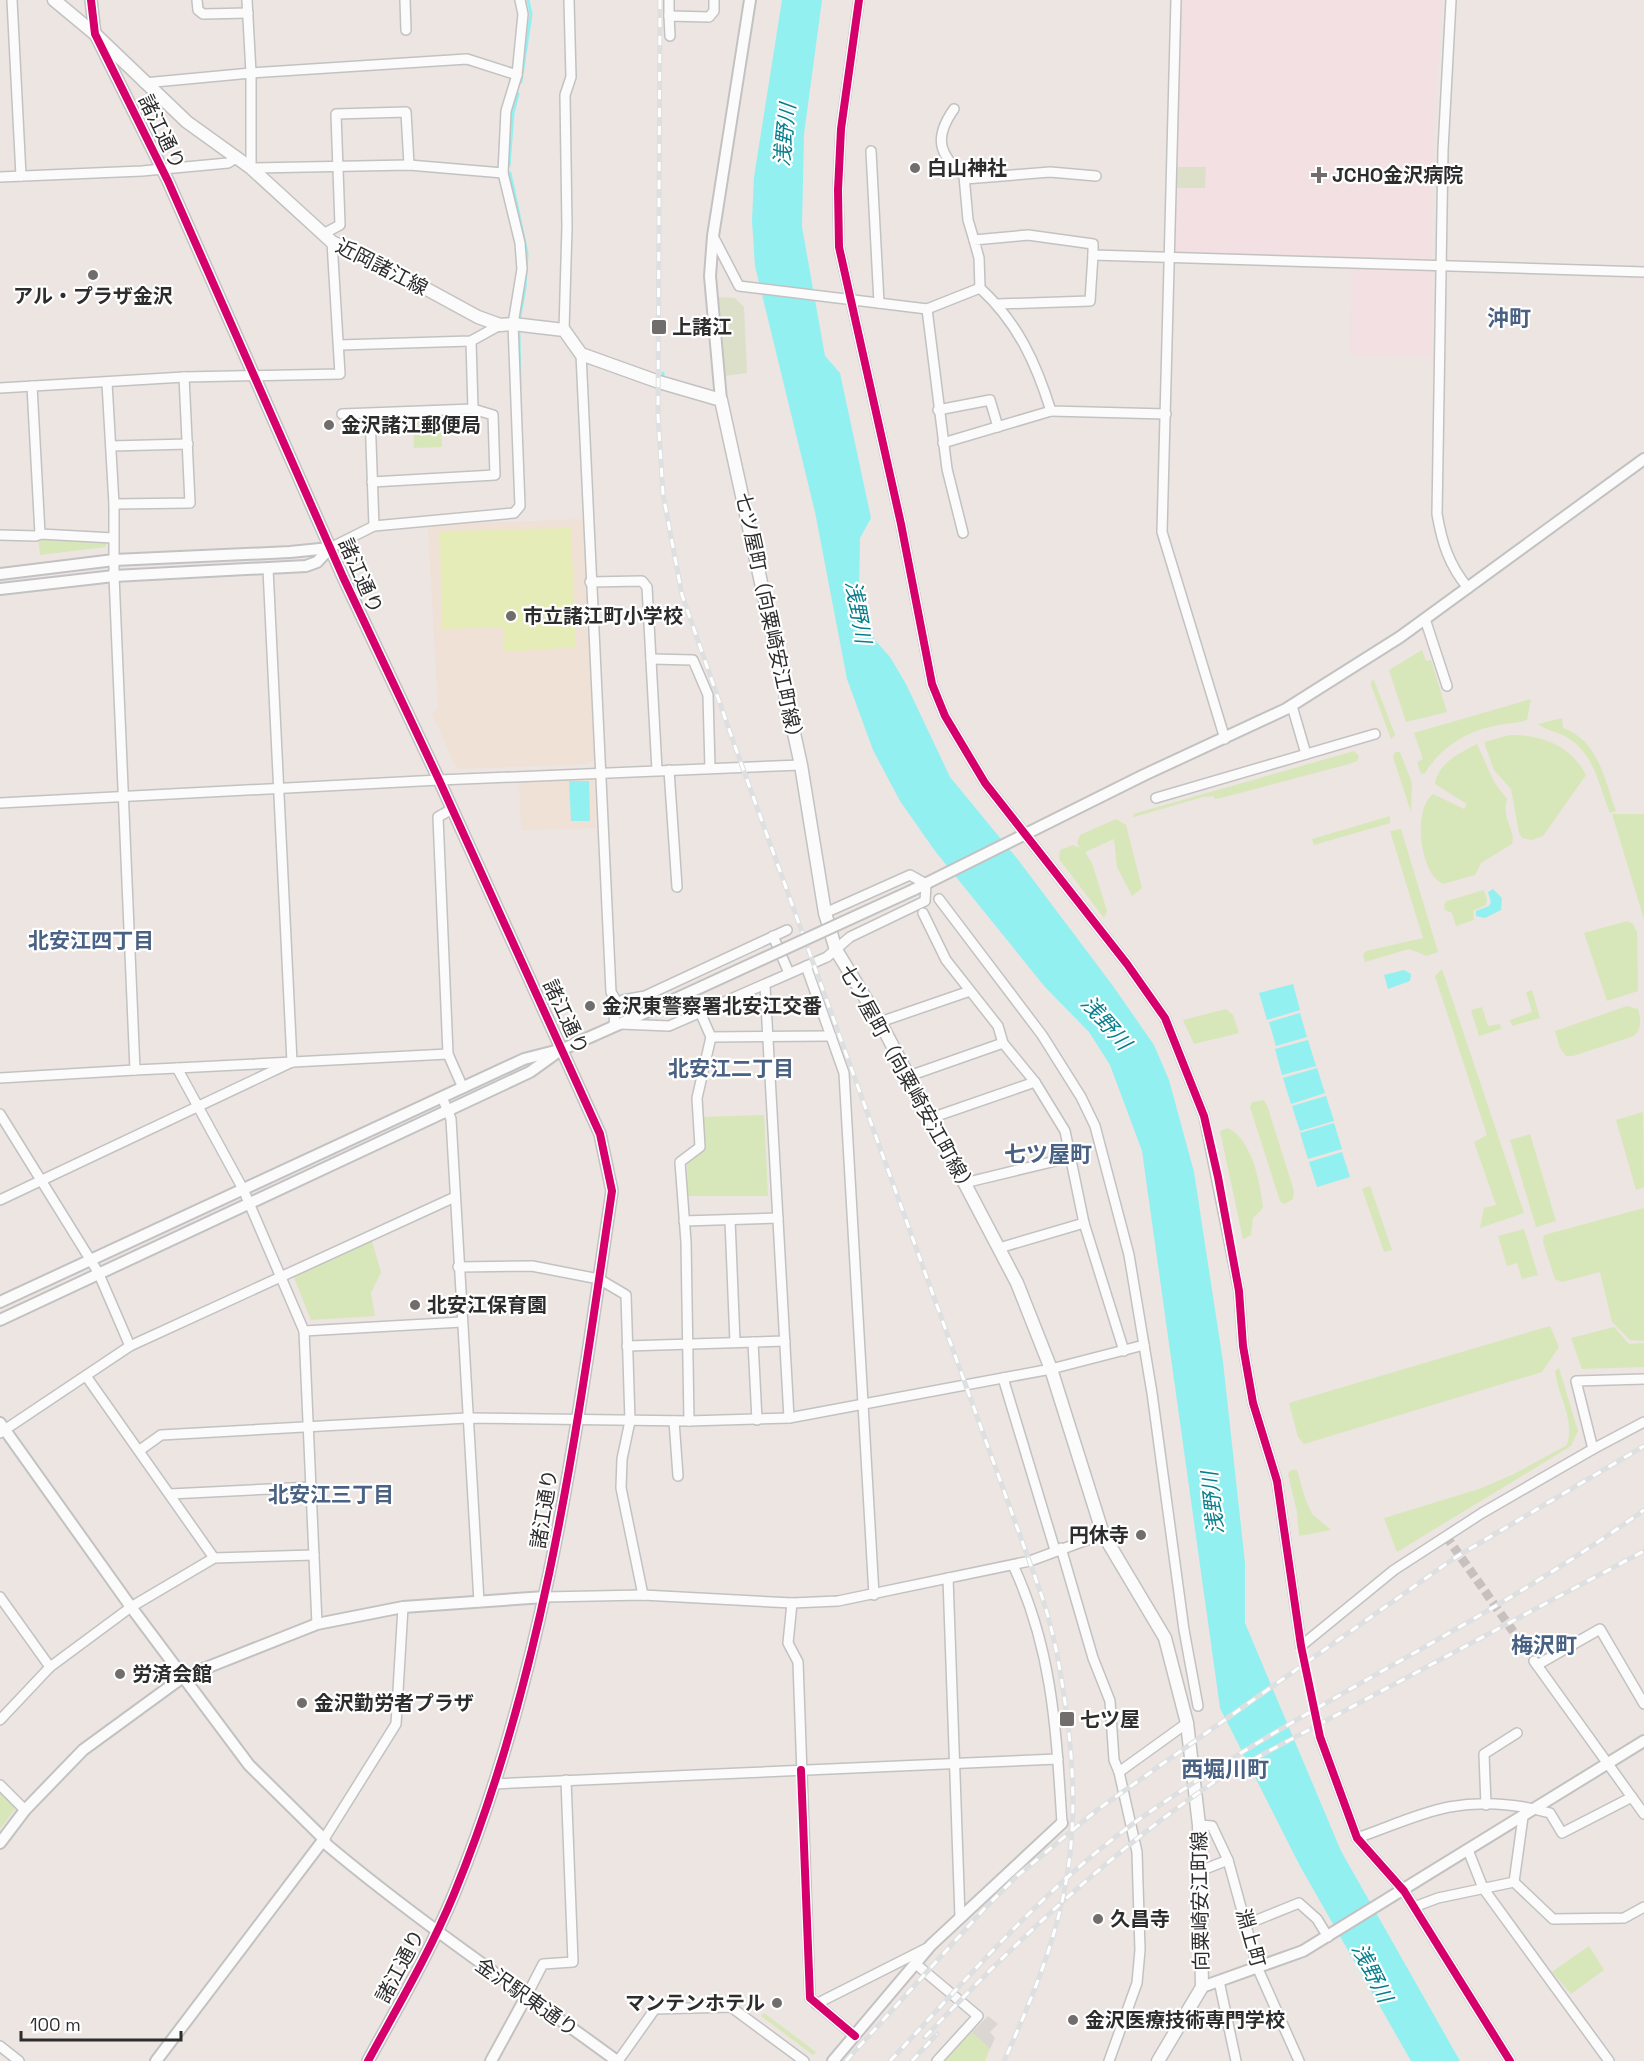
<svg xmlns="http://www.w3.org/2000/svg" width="1644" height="2061" font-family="'Space Grotesk','Noto Sans JP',sans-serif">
  <rect width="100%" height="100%" fill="#ece5e2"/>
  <g fill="#efe1d6">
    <polygon points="584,519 597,759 587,764 457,769 432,714 438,708 428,525"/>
    <polygon points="519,774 594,776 596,828 521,830"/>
  </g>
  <polygon fill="#f2e0e3" points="1181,0 1442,0 1431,182 1432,357 1350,355 1352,261 1180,255 1174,251 1176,188 1205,187 1205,167 1176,167"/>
  <g fill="#d8e7b9">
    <polygon points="413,418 441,418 442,447 414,448"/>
    <polygon points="38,534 106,536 106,547 40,555"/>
    <polygon points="1422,650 1426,661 1431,660 1447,712 1406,722 1389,670"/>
    <polygon points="1374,680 1395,735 1391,739 1371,685 1371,681"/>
    <path d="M1531,699l-4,21c-11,4 -22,3 -33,6 -29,6 -54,22 -69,47l-4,1 -4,-12 6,-3 -9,-26z"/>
    <path d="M1562,718l1,10c36,13 41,51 53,83l-6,2c-11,-26 -14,-55 -39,-73 -8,-7 -27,-10 -33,-16z"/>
    <path d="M1510,735c30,-1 62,11 76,40l-43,61 -11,4 -10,-2 -3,-5 -8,-44 -17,-19 -10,-28z"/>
    <path d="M1477,744l17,38 13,17c-6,22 9,29 5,45l-31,19 -6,12 -32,9c-23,-10 -31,-74 -10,-90l31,15 3,-5 -32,-20c2,-20 26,-32 42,-40z"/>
    <polygon points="1354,751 1359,756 1357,761 1349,764 1221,798 1215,799 1213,796 1203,797 1134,817 1133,814"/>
    <polygon points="1395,752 1400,752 1412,783 1411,812 1393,757"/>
    <polygon points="1612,814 1644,814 1644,919"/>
    <polygon points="1390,816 1390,823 1314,845 1312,839"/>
    <polygon points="1116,819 1126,825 1142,888 1132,896 1117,867 1114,839 1085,852 1092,863 1107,911 1104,918 1059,859 1060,850 1073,845 1080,848 1077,843 1080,835"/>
    <polygon points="1401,829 1438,952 1427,956 1409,949 1365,962 1363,955 1366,951 1423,938 1390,831"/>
    <polygon points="1484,890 1487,900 1486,905 1473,911 1474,920 1456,926 1452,913 1445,910 1444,905 1447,901"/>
    <polygon points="1627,921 1633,924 1637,932 1638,991 1607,1001 1584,933"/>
    <polygon points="1442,969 1524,1213 1480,1228 1484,1208 1496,1205 1474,1142 1487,1135 1435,976"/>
    <polygon points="1532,990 1540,1018 1512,1026 1510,1020 1532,1012 1526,992"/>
    <path d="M1627,1006l11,3c3,10 4,20 -4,27l-61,20h-7l-6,-8 -5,-17z"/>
    <polygon points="1482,1007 1488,1026 1500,1024 1501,1029 1479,1036 1471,1010"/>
    <polygon points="1226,1009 1233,1015 1239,1033 1194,1044 1183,1020"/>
    <polygon points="1264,1100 1268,1108 1294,1191 1293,1199 1284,1204 1280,1201 1250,1107 1252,1102"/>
    <polygon points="1643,1112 1644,1187 1636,1190 1616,1120"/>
    <polygon points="764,1115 768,1196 688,1196 687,1163 704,1148 700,1117"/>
    <path d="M1228,1128c25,13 32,55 35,80l-10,10 -2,17 -8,4 -23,-108z"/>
    <polygon points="1530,1134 1556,1221 1536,1227 1510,1140"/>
    <polygon points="1370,1186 1392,1250 1384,1252 1362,1189"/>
    <polygon points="1644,1208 1644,1341 1630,1340 1612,1322 1600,1272 1562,1282 1555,1279 1543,1242 1544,1235"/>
    <polygon points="1524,1229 1538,1275 1522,1279 1517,1263 1507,1266 1498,1236"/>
    <polygon points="371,1238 381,1272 371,1293 375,1316 311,1320 293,1275"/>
    <polygon points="1550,1326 1559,1347 1542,1372 1304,1444 1298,1437 1289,1403"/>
    <polygon points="1614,1327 1629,1344 1644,1343 1644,1367 1582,1369 1571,1338"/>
    <path d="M1559,1368l19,63 -7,15 -174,106 -13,-34 95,-29 35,-15 53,-29c8,-27 -9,-48 -12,-74z"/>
    <polygon points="1291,1470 1297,1470 1305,1498 1312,1514 1331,1530 1299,1536 1297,1512 1288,1474"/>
    <polygon points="0,1793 16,1808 0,1829"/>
    <polygon points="1589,1946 1604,1970 1571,1994 1552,1972"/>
    <polygon points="764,2013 816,2052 813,2055 761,2016"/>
    <polygon points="972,2032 990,2049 985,2061 945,2061"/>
  </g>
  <g fill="#dde0c9">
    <polygon points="1176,167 1206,167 1205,188 1176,188"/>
    <polygon points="718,297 735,298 744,307 747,373 725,376"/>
  </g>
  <polygon fill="#e5ecb7" points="571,528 576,647 503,652 503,627 442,629 440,533 445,531"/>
  <polygon fill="#dcd6d2" points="988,2016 998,2024 990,2032 995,2038 990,2049 972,2032"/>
  <g fill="#92f0f1">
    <polygon points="782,0 822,0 804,134 802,227 825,356 840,373 871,518 860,538 859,591 874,639 890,657 906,684 950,777 1019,861 1113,986 1154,1045 1169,1080 1194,1172 1223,1362 1245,1563 1245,1623 1341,1851 1460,2061 1411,2061 1300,1866 1220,1708 1142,1151 1110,1065 1089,1032 1045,987 935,851 900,801 873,750 847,679 815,512 755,266 752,221 754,177"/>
    <polygon points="569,781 589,781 590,821 571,821"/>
    <polygon points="1493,889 1502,898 1501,910 1485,918 1476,916 1476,911 1489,906 1491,902 1488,892"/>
    <polygon points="1404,970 1411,974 1410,981 1388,989 1384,975"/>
    <polygon points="1293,984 1300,1010 1267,1020 1259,993"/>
    <polygon points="1300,1013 1307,1037 1276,1046 1269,1022"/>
    <polygon points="1308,1040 1316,1066 1282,1075 1275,1049"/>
    <polygon points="1317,1068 1325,1093 1291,1104 1283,1078"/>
    <polygon points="1326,1096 1334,1121 1300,1131 1292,1106"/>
    <polygon points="1334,1123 1342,1149 1308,1159 1300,1133"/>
    <polygon points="1342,1152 1350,1177 1317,1187 1309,1162"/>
  </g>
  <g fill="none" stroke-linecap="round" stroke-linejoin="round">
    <g stroke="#92f0f1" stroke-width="3">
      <polyline points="521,82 531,14 528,0"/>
      <polyline points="509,166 513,113 518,94"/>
      <polyline points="510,173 527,253 525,288 519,321"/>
      <polyline points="519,334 520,388"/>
      <polyline points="663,379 663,373"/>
    </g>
    <g stroke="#c6c0be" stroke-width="9" stroke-dasharray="9 4.5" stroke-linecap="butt">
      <polyline points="1446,1536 1534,1661"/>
      <polyline points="1301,1646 1320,1737"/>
    </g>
    <g stroke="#c3c2c2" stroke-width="12">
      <g id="minor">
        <polyline points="12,0 21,176"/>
        <polyline points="197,0 198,10 203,14 248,13"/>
        <polyline points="247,0 251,73 251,168 409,165 503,173"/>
        <polyline points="405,0 406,30"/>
        <polyline points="669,0 669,16"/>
        <polyline points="859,0 841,129 838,190 839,247 901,524 932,684 945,716 985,783 1127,964 1165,1018 1204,1116 1239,1291 1243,1346 1253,1403 1277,1481 1301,1646"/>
        <polyline points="1176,0 1162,532 1225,739"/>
        <path d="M1451,0l-8,150 -6,364c5,29 12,51 31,74"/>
        <polyline points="670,36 669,16 709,17 714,11 714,0"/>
        <polyline points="144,83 251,73 467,59 517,75"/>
        <path d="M954,109c-20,28 -16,45 10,67l4,44 6,20"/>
        <polyline points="871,151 879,303"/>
        <polyline points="0,177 142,171 228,163 236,158"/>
        <polyline points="965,179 1050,172 1096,176"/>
        <polyline points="323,234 340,225 336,114 406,112 409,165"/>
        <polyline points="713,236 739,286 927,309 980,288"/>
        <polyline points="998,304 1090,301 1093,255"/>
        <polyline points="927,309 947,469 963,533"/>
        <polyline points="564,330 567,227 565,95 571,77 569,0"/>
        <polyline points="471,341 473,409"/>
        <polyline points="339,345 471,341 500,325"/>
        <polyline points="581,354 611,992 618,1004"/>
        <polyline points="107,383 114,504 114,576 135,1070 177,1068 243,1189 304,1331 317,1624"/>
        <polyline points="32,386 40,534"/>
        <polyline points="0,388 184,377 340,374 332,242"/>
        <polyline points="938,410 990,400 998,427"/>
        <polyline points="342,414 473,409 493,415 495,475 372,482"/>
        <polyline points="370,414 374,526"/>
        <path d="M1166,414l-115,-3c-15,-48 -33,-88 -71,-123l-1,-30 -5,-18 54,-5 65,9v11l551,17"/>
        <polyline points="943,443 1051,411"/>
        <polyline points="111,446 188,444"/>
        <polyline points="114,504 190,503 184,377"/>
        <polyline points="0,535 36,536 40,534 113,538"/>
        <polyline points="330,548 374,526 514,513 520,506 513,324 522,269 520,243 503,173 506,111 517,75 523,14 520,0"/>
        <polyline points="268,569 292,1062"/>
        <polyline points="590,582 642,581 647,587 657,770"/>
        <polyline points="1425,619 1447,686"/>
        <polyline points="651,659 693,660 708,695 710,768"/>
        <polyline points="1292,706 1306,754"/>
        <polyline points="669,770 677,887"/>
        <polyline points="1156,798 1375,734"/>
        <polyline points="0,803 439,780 801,765"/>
        <polyline points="452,809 438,817 448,1054 463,1088"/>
        <polyline points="939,899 1042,1035 1081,1097 1095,1126 1129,1255 1152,1393 1184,1630 1198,1706"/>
        <polyline points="923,913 946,960 998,1026 1003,1043 1035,1082 1065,1131 1084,1223 1124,1351"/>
        <polyline points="773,936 789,973"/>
        <polyline points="806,966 844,1073 874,1595"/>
        <polyline points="765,986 789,1418"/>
        <polyline points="880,1022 970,991"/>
        <polyline points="621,1024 669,1026 827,957 850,937 925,901 926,884 910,875 825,913"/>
        <polyline points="614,1026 615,1009 623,1000 645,996 787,930"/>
        <polyline points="711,1037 831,1036"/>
        <polyline points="177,1068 448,1054"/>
        <polyline points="909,1076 1003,1043"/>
        <polyline points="0,1078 135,1070"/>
        <polyline points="442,1097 451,1119 479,1602"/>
        <polyline points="0,1114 98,1272 130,1346"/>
        <polyline points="931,1118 1035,1082"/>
        <polyline points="964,1183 1072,1157"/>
        <polyline points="0,1200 292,1062"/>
        <polyline points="730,1220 735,1342"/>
        <polyline points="684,1221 778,1218"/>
        <polyline points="999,1248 1084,1223"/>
        <polyline points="458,1267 532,1266 599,1279 626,1295 630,1421 622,1459 621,1488 643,1595"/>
        <polyline points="304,1331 462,1322"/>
        <polyline points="753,1342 757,1420"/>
        <polyline points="627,1346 785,1341"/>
        <polyline points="86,1376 214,1558"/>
        <polyline points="1003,1378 1055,1550"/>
        <polyline points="674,1421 678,1476"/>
        <polyline points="689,1421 686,1242 680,1162 700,1147 697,1098 711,1037 700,1012"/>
        <polyline points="0,1433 130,1346 455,1197"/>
        <polyline points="1593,1449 1576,1381 1644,1379"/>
        <polyline points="140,1450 161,1435 467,1418 689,1421 789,1418 1051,1369 1144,1345"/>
        <polyline points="170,1494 311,1487"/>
        <polyline points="1061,1548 1093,1658 1110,1701 1114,1760 1119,1772 1137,1852 1140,1950 1137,1983 1109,2061"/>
        <path d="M1013,1565c40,86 43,165 49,258"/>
        <polyline points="948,1578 960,1917"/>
        <polyline points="0,1597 50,1667"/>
        <polyline points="545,1597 643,1595 792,1603 838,1601 1030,1561 1103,1534"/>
        <polyline points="792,1603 788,1643 798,1662 810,1998 855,2036"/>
        <polyline points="1301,1646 1394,1570 1482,1513 1593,1449 1644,1422"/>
        <polyline points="1534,1661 1644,1814"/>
        <polyline points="1537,1665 1600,1629 1644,1704"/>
        <polyline points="0,1720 50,1667 131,1607 214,1558 314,1555"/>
        <polyline points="1320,1737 1357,1838 1404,1891 1510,2061"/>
        <polyline points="1119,1772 1187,1723"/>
        <polyline points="493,1784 1058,1759"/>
        <polyline points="0,1785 25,1810"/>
        <polyline points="1486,1805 1484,1754 1517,1733"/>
        <polyline points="1199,1825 1212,1826 1228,1860 1258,1969 1299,2061"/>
        <path d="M1357,1838c30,-10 61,-25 92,-31 33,-6 69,-3 101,6l12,20 70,-36"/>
        <polyline points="324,1839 396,1724 403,1607"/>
        <polyline points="1468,1850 1483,1888 1609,2061"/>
        <polyline points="1200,1871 1228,1860"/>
        <polyline points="1514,1882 1523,1817"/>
        <polyline points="1414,1907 1438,1898 1514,1882 1553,1919 1624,1918 1644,1907"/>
        <polyline points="1247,1924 1299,1903 1317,1919 1328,1937"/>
        <polyline points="917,1965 978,2016 937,2061"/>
        <polyline points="1219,1981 1236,2061"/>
        <polyline points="526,1997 543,1964 573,1962 566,1780"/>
        <polyline points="816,2004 927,1948"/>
        <polyline points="0,2046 19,2061"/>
        <polyline points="618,2061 655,2009 731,2007 804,2061"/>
      </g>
    </g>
    <g stroke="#c3c2c2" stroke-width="14">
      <g id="tertiary">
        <path d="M91,0l4,34 73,147 175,396 96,203 161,354 12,57c-35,237 -66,480 -158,703 -24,58 -56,112 -86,167"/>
        <polyline points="721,400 710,276 713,236 750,0"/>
        <polyline points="0,574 114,560 290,552 330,548"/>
        <polyline points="0,589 114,576 306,566 317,562 330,548"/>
        <polyline points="913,890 1144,775 1286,709 1400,637 1644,459"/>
        <polyline points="0,1302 524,1059 563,1049 660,1006"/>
        <polyline points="0,1320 530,1072 555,1054"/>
        <path d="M0,1423l131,184 118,158 75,74 2,5c93,78 193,145 291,217"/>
        <polyline points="0,1843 25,1810 83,1750 183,1677 317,1624 403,1607 545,1597"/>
        <polyline points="1202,1987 1303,1951 1644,1741"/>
        <polyline points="156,2061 324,1839"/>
        <polyline points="491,2061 526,1997"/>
        <polyline points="833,2061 931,1945 1062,1823"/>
      </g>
    </g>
    <g stroke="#c3c2c2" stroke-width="15">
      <polyline id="secondary" points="54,0 95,34 187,122 251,168 332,242 377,262 478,317 500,325 513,324 564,330 581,354 659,382 721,400 801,765 825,913 836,950 880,1022 1017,1283 1051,1369 1103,1534 1165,1638 1187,1723 1199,1825 1202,1987 1158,2061"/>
    </g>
    <use href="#minor" stroke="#fcfbfb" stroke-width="9"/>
    <use href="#tertiary" stroke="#fcfbfb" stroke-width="10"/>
    <use href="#secondary" stroke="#fcfbfb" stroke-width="12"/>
    <g stroke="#dedfe0" stroke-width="5">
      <g id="rail">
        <path d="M660,0l-2,415 5,79 19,101 55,157 302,836c15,42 22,84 28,129 18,140 -6,218 -63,344"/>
        <path d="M925,2037c92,-97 189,-189 301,-263l418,-223"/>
        <polyline points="846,2061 984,1909 1017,1876 1097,1810 1456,1557 1644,1446"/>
        <path d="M890,2061c79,-84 156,-176 251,-243 161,-113 344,-193 503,-308"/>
        <polyline points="912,2061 937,2034"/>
      </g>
    </g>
    <use href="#rail" stroke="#fff" stroke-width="3" stroke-dasharray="9" stroke-linecap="butt"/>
    <g stroke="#c3c2c2" stroke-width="14" stroke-linecap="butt">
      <polyline id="tertiary-bridge" points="660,1006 913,890"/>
    </g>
    <use href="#tertiary-bridge" stroke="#fcfbfb" stroke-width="10"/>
    <g stroke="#fff" stroke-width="11">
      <g id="cycleway">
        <path d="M91,0l4,34 73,147 175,396 96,203 161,354 12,57c-35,237 -66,480 -158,703 -24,58 -56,112 -86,167"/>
        <polyline points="859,0 841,129 838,190 839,247 901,524 932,684 945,716 985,783 1127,964 1165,1018 1204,1116 1218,1177 1239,1291 1243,1346 1253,1403 1277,1481 1301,1646 1320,1737 1357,1838 1404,1891 1510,2061"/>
        <polyline points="801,1770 810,1998 855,2036"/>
      </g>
    </g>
    <use href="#cycleway" stroke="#d6006c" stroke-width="8"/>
  </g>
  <g fill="#706d6c" stroke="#fff" stroke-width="2">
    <circle cx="915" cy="168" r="6"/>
    <path d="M1316 166h6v6h6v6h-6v6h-6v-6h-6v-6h6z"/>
    <circle cx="93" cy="275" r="6"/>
    <rect x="651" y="319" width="16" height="16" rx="3"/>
    <circle cx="329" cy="425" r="6"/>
    <circle cx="511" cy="616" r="6"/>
    <circle cx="590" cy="1006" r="6"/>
    <circle cx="415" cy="1305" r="6"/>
    <circle cx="1141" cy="1535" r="6"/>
    <circle cx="120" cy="1674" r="6"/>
    <circle cx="302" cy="1703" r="6"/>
    <rect x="1059" y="1711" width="16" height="16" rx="3"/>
    <circle cx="1098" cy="1919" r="6"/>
    <circle cx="777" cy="2003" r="6"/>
    <circle cx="1073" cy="2020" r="6"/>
  </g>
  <g text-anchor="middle" stroke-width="4.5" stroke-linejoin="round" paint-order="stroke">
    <g font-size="20" fill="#2d2d2d" stroke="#fff">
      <text transform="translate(162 132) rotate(64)" y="7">諸江通り</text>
      <text transform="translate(382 267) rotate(27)" y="7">近岡諸江線</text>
      <text transform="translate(361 576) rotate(66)" y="7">諸江通り</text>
      <text transform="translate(770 620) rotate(78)" y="7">七ツ屋町（向粟崎安江町線）</text>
      <text transform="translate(566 1017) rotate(65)" y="7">諸江通り</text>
      <text transform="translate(908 1080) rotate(61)" y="7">七ツ屋町（向粟崎安江町線）</text>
      <text transform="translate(544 1509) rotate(-81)" y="7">諸江通り</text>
      <text transform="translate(1200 1901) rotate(-91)" y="7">向粟崎安江町線</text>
      <text transform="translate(1251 1938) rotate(74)" y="7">淵上町</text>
      <text transform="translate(400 1966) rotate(-62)" y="7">諸江通り</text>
      <text transform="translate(527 1997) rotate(35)" y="7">金沢駅東通り</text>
    </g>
    <g font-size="20" font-weight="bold" fill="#2d2d2d" stroke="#fff" text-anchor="start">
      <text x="927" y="175">白山神社</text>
      <text x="1332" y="182">JCHO金沢病院</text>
      <text x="93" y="303" text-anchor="middle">アル・プラザ金沢</text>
      <text x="672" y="334">上諸江</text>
      <text x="341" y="432">金沢諸江郵便局</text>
      <text x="523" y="623">市立諸江町小学校</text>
      <text x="602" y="1013">金沢東警察署北安江交番</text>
      <text x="427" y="1312">北安江保育園</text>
      <text x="1129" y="1542" text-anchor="end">円休寺</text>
      <text x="132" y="1681">労済会館</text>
      <text x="314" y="1710">金沢勤労者プラザ</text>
      <text x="1080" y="1726">七ツ屋</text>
      <text x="1110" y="1926">久昌寺</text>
      <text x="765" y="2010" text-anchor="end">マンテンホテル</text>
      <text x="1085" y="2027">金沢医療技術専門学校</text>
    </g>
    <g font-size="21" font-style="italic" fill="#067f8c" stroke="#fff">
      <text transform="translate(785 135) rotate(-84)" y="7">浅野川</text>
      <text transform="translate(858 612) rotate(80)" y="7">浅野川</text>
      <text transform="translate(1106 1023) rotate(49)" y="7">浅野川</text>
      <text transform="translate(1213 1503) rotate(-96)" y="7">浅野川</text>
      <text transform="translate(1372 1973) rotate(63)" y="7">浅野川</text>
    </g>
    <g font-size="21" font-weight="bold" fill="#496182" stroke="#fff">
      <text x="91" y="948">北安江四丁目</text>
      <text x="731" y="1076">北安江二丁目</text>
      <text x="331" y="1502">北安江三丁目</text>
    </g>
    <g font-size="22" font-weight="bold" fill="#496182" stroke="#fff">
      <text x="1509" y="326">沖町</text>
      <text x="1048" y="1162">七ツ屋町</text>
      <text x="1544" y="1653">梅沢町</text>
      <text x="1225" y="1777">西堀川町</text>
    </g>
  </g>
  <path d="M21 2031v9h160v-9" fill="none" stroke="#2d2d2d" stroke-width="3"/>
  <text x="30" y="2031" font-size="18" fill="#2d2d2d" stroke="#ffffff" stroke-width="4.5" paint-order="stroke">100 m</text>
</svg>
